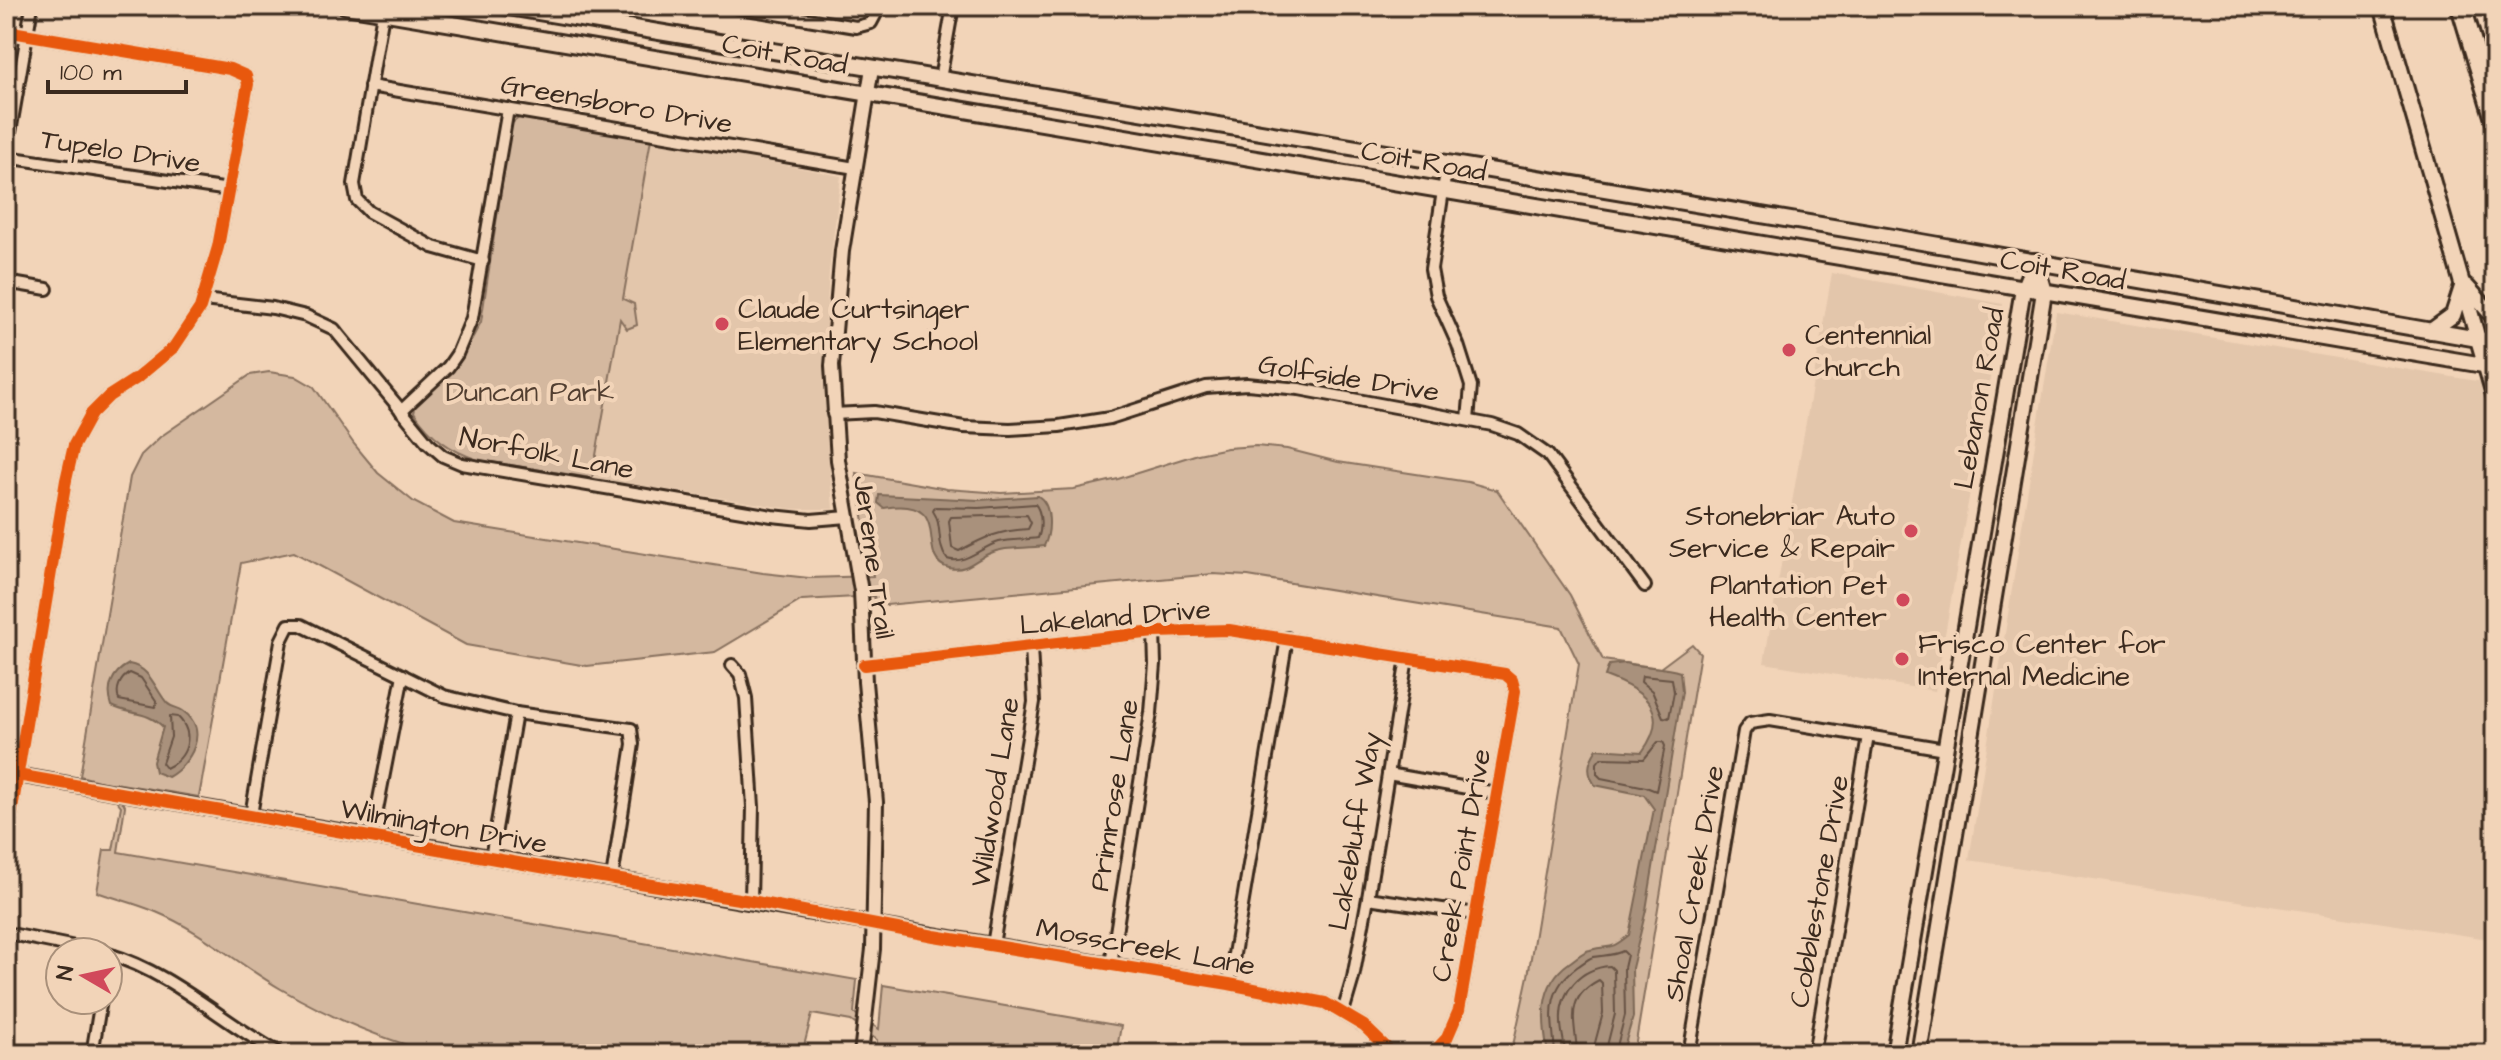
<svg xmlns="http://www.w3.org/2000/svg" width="2501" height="1060" font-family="'Architects Daughter',sans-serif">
  <rect width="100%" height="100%" fill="#f2d4b8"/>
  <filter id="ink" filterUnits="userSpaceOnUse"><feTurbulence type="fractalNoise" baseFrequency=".0125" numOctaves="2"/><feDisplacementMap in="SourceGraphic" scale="16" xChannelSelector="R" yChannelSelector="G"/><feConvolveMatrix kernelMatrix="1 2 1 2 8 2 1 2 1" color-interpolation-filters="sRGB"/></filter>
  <g filter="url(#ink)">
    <g fill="#e3c6ab">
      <polygon points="651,139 841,176 829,272 823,376 833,509 792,509 592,478"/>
      <polygon points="1832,273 2003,304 1935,691 1764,663"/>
      <polygon points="2056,312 2483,382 2495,427 2495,940 1969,860"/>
    </g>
    <g fill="#d4b89f" stroke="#88715e" stroke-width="2">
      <path d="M520,117l131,22 -28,160 11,5 3,21 -10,4 -7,-10 -28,159 -114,-18c-29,-10 -47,-23 -64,-48l2,-8 43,-41 22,-41 30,-198z"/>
      <path d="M269,372l26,4 19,11 40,57 24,29 36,29 40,21 309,50 46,5 64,-2 -17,-103 91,16 54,4 73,-4 44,-10 80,-25 29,-6 29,-2 31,3 51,13 130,20 29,8 73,105 33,65 57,8 32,-24 8,9 -66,401h-126l6,-13 14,-65 51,-312 -18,-37 -313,-51 -35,-2 -337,32 -2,-10 -72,4 -87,52 -128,14 -121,-21 -172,-93 -53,11 -42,234 -84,-14 10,23 -7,46 739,128 -3,33 25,16 4,-44 238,41 -5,28h-241l2,-14 -26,-19 -39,-7 -10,40h-363c-56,-14 -108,-36 -158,-65 -43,-25 -79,-58 -125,-77 -19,-8 -39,-13 -59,-20l7,-42h9l8,-44 -19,-24 -22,-6 50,-299 11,-22 19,-18 90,-62z"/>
    </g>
    <g fill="#a9917c" stroke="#7d6856" stroke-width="2">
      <path d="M879,495l100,5 59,-4c14,8 13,36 6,50 -19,3 -39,0 -56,8 -14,7 -23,18 -39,14 -36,-8 8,-72 -65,-60l-6,-5z"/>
      <path d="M1626,663c17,5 38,3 54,9l2,20 -36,218 -14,58 1,49 -11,37h-74c-6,-33 -10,-69 21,-91 6,-4 14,-12 21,-13 22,-6 18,2 39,-15l25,-126 -10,-14 -49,-10c-9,-13 -7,-23 2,-36l45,3c31,-42 1,-62 -37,-76l4,-11z"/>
      <path d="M129,664c22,4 25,24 38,39 5,5 11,4 16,8 28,19 7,54 -15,66l-13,-5 -2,-10 10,-35c-15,-16 -33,-12 -51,-21 -6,-17 -1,-33 17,-42z"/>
    </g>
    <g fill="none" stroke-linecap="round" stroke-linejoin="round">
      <g stroke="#675344" stroke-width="2">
        <path d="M1035,504c7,8 7,25 3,34 -13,2 -26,1 -39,4 -18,5 -33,23 -52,17 -11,-14 -4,-34 -14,-48l2,-4 44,1z"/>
        <path d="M1027,515l4,8 -3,6c-30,2 -43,8 -69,22l-7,-3 -3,-27 2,-4z"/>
        <path d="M130,673l11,5 16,24 -2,5 -36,-7c-4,-10 1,-22 11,-27z"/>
        <polygon points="1642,676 1672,679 1674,692 1669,718 1663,717 1652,691 1641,682"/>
        <path d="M170,716l8,1c17,17 10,41 -12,51l-4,-5 9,-26z"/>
        <polygon points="1658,742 1663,742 1665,746 1656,791 1646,787 1601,778 1597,774 1597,763 1601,758 1644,759"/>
        <path d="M1555,1054c-2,-35 -12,-62 22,-87 5,-3 10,-8 16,-10 11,-2 20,-1 30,-6l4,4 -3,13 1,47 -10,39"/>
        <path d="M1565,1054c0,-11 -4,-21 -4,-32 -2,-31 20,-54 49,-56l4,4 1,44 -10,40"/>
        <path d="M1577,1054c-1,-32 -14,-55 22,-74l3,3 1,30 -11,41"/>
      </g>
      <g stroke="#3b2a1e" stroke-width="16">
        <g id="minor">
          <polyline points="728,6 856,27 871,23 880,6"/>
          <polyline points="384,7 354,184 357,200 369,212 433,247 483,261"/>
          <polyline points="6,31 230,69 246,76 248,84 218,247 200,308 174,347 137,378 109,396 91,414 74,445 66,480 6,846"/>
          <polyline points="940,79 953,6"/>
          <polyline points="370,86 855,168"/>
          <polyline points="6,155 32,6"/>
          <polyline points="6,157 229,190"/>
          <polyline points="1447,165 1431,269 1436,296 1458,345 1471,386 1468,420"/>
          <polyline points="6,282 47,289"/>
          <polyline points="203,300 273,308 306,316 334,329 428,443 443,456 462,464 772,516 811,520 848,517"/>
          <polyline points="401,411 448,367 457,354 472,318 508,109"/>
          <polyline points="833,414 874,412 964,427 1010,429 1059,426 1110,418 1206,387 1247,384 1299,389 1492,425 1518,434 1548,455 1645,586"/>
          <polyline points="732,665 740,674 746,698 753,807 751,901"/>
          <polyline points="864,665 1154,632 1229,630 1505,674 1512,680 1515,691 1459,1010 1447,1038 1432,1054"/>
          <polyline points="1388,774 1496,793"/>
          <polyline points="251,815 281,641 289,625 301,625 444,696 516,713 631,729 633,744 612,878"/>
          <polyline points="372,836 403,675"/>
          <polyline points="491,858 516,713"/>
          <polyline points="1368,898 1476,914"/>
          <polyline points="874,924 1229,984 1325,1003 1364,1026 1393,1054"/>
          <polyline points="6,933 100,952"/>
          <polyline points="993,945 1034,702 1031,647"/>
          <path d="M108,954c65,19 115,69 173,100"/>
          <polyline points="1111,964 1151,713 1155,664 1154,632"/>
          <polyline points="108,973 114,956"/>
          <polyline points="1229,984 1287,638"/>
          <polyline points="1343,1012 1353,978 1368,898 1407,658"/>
          <polyline points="92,1054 101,1000"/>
          <polyline points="1689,1054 1744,731 1750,723 1770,720 1945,749"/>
          <polyline points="1814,1054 1868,736"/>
        </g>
      </g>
      <g stroke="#3b2a1e" stroke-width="18">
        <g id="tertiary">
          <polyline points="6,773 874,924"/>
          <polyline points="861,1054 873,949 876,802 865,682 861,591 838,460 832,366 842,251 872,68"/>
        </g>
      </g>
      <g stroke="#3b2a1e" stroke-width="20">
        <g id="secondary">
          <polyline points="345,6 2495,367"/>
          <polyline points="502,6 1893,237 2495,342"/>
          <polyline points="2382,6 2495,398"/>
          <polyline points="2466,286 2495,318"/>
          <polyline points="2431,331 2453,315 2462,287"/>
          <polyline points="1894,1054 2023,289 2035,261"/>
          <polyline points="1919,1054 2044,292 2035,261"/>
        </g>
      </g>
      <g stroke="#3b2a1e" stroke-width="24">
        <polyline id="motorway" points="2461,6 2495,119"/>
      </g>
      <use href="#minor" stroke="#f2d4b8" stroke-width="10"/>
      <use href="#tertiary" stroke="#f2d4b8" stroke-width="12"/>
      <use href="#secondary" stroke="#f2d4b8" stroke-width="14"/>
      <use href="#motorway" stroke="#f2d4b8" stroke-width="18"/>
      <g stroke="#f2d4b8" stroke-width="17">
        <g id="cycleway">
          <polyline points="6,31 230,69 246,76 248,84 218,247 200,308 174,347 137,378 109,396 91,414 74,445 66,480 6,846"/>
          <polyline points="864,665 1154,632 1229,630 1505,674 1512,680 1515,691 1459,1010 1447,1038 1432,1054"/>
          <polyline points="6,773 552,869 751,901 934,936 1229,984 1325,1003 1364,1026 1393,1054"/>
        </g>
      </g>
      <use href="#cycleway" stroke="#e8590c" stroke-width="12"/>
    </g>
  </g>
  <g fill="#d1495b" stroke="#f2d4b8" stroke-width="3">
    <circle cx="722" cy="324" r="8"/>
    <circle cx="1789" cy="350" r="8"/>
    <circle cx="1911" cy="531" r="8"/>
    <circle cx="1903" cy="600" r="8"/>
    <circle cx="1902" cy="659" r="8"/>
  </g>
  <g text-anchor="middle" stroke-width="8" stroke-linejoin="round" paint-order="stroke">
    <g font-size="28" fill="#3b2a1e" stroke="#f2d4b8">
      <text transform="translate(785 53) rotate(10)" y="10">Coit Road</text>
      <text transform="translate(617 103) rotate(10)" y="10">Greensboro Drive</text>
      <text transform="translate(121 150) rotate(9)" y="10">Tupelo Drive</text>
      <text transform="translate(1424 160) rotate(10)" y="10">Coit Road</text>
      <text transform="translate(2063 269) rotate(10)" y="10">Coit Road</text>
      <text transform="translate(1349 377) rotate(9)" y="10">Golfside Drive</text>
      <text transform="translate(1978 398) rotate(-80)" y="10">Lebanon Road</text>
      <text transform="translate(547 452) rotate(11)" y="10">Norfolk Lane</text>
      <text transform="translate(875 557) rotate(82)" y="10">Jereme Trail</text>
      <text transform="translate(1115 616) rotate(-5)" y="10">Lakeland Drive</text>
      <text transform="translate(994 792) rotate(-81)" y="10">Wildwood Lane</text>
      <text transform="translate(1113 795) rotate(-81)" y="10">Primrose Lane</text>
      <text transform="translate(444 825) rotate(10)" y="10">Wilmington Drive</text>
      <text transform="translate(1354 831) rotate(-80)" y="10">Lakebluff Way</text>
      <text transform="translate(1460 865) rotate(-80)" y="10">Creek Point Drive</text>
      <text transform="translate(1693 883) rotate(-80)" y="10">Shoal Creek Drive</text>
      <text transform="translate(1818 891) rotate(-80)" y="10">Cobblestone Drive</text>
      <text transform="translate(1146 946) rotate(10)" y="10">Mosscreek Lane</text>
    </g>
    <g font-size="28" fill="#3b2a1e" stroke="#f2d4b8" text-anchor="start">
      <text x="738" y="318">Claude Curtsinger<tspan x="738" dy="32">Elementary School</tspan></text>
      <text x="1805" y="344">Centennial<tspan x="1805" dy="32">Church</tspan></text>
      <text x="1895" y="525" text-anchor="end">Stonebriar Auto<tspan x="1895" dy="32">Service &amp; Repair</tspan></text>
      <text x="1887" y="594" text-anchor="end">Plantation Pet<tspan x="1887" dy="32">Health Center</tspan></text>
      <text x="1918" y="653">Frisco Center for<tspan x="1918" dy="32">Internal Medicine</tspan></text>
    </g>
    <g font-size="28" fill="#523f31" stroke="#f2d4b8">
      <text x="530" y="401">Duncan Park</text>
    </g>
  </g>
  <rect width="2501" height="1060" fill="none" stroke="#f2d4b8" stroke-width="32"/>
  <rect x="16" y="16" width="2469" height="1028" fill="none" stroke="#3b2a1e" stroke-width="3" filter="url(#ink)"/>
  <g transform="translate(84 976) rotate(279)"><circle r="38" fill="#f2d4b8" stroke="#a9907a" stroke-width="2"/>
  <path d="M0-6L14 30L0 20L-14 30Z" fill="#d1495b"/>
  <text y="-12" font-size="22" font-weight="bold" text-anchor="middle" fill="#3b2a1e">N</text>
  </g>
  <path d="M48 80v12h138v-12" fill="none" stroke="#3b2a1e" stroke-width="4"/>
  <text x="60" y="80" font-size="24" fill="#3b2a1e" stroke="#f2d4b8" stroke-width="6" paint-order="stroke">100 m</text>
</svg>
